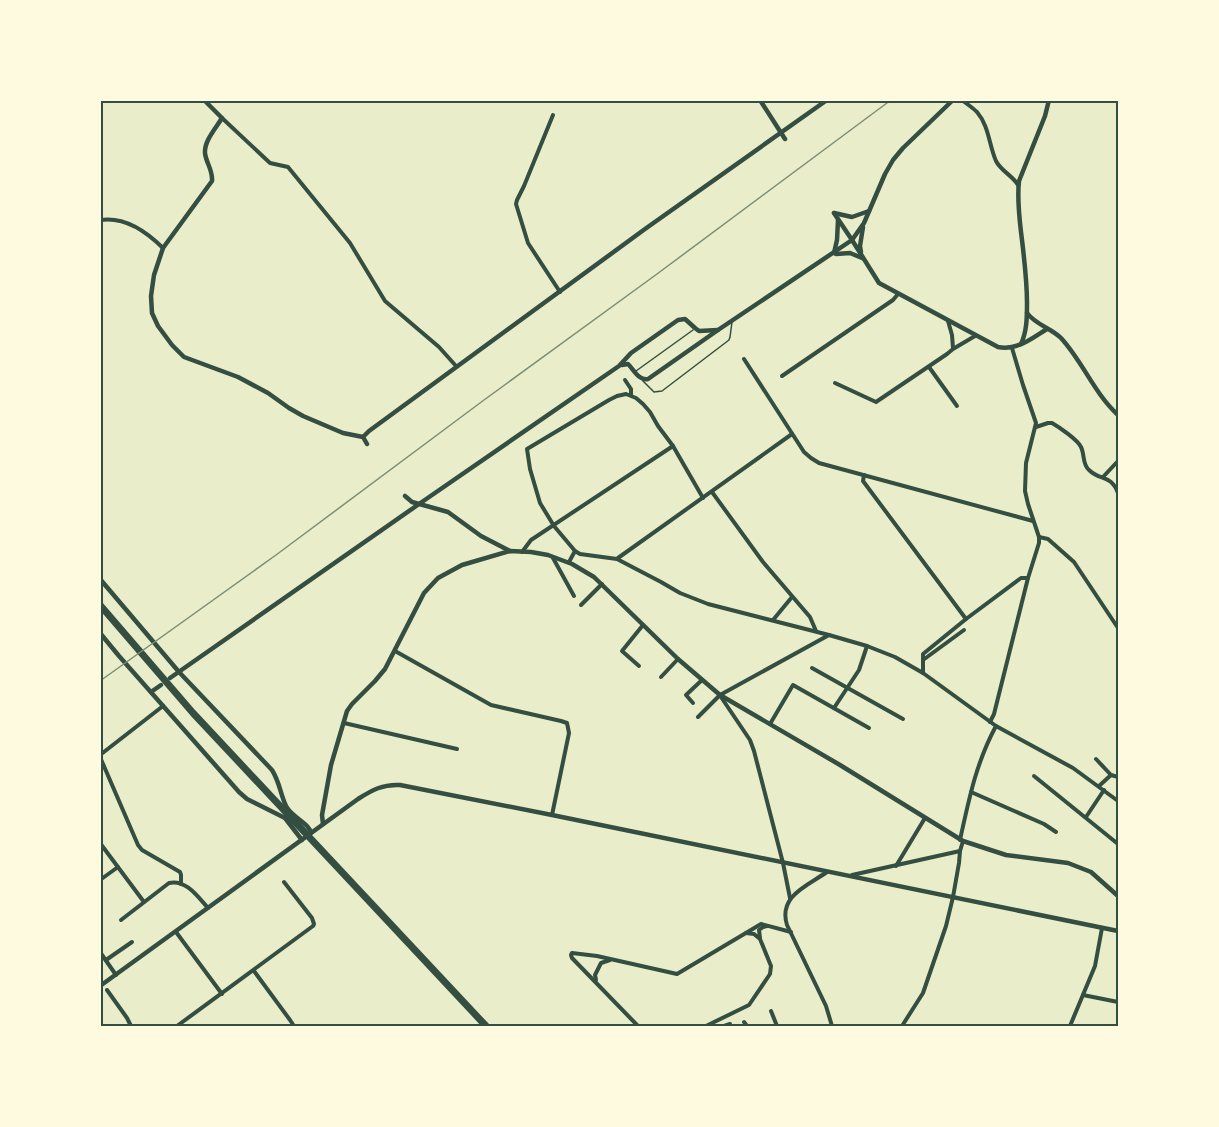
<svg xmlns="http://www.w3.org/2000/svg" width="1219" height="1127" font-family="Barlow,sans-serif">
  <rect width="100%" height="100%" fill="#e9edc9"/>
  <g fill="none" stroke-linecap="round" stroke-linejoin="round">
    <g stroke="#344e41" stroke-width="1.5">
      <polyline points="636,371 693,330"/>
      <polyline points="643,381 654,392 662,391 729,340 730,337 732,322"/>
    </g>
    <g stroke="#344e41" stroke-width="4">
      <path d="M962,100c5,4 11,8 15,12 12,14 12,33 19,49 5,10 17,15 22,24"/>
      <polyline points="553,115 524,186 517,200 516,204 528,243 560,292"/>
      <polyline points="222,118 270,163 288,167 350,243 385,301 439,347 456,366"/>
      <path d="M100,220c25,-4 46,11 63,28"/>
      <polyline points="948,321 952,335 953,348"/>
      <polyline points="744,359 804,452 811,458 819,463 1033,521"/>
      <polyline points="929,367 957,406"/>
      <polyline points="782,376 893,300 898,294"/>
      <polyline points="625,380 631,389 631,395"/>
      <polyline points="835,383 876,402 947,354 953,349 975,336"/>
      <path d="M1036,427l12,-4h4c7,4 26,17 29,24 4,8 1,17 8,23 11,11 22,4 29,23"/>
      <polyline points="864,475 863,481 966,619"/>
      <polyline points="1103,477 1118,461"/>
      <polyline points="712,492 763,562 810,617 816,631"/>
      <polyline points="703,498 673,446 658,426 650,412 643,404 636,398 626,394 617,396 609,400 527,449 530,469 540,503 554,526 575,551 580,554 617,559 661,582 680,593 708,604 829,635 867,646 895,657 923,673 996,726 1073,768 1118,801"/>
      <polyline points="1039,537 1048,539 1074,562 1118,628"/>
      <polyline points="522,552 531,540 673,446"/>
      <polyline points="553,558 574,596"/>
      <polyline points="618,558 792,434"/>
      <polyline points="569,562 575,551"/>
      <polyline points="581,605 602,584"/>
      <polyline points="773,620 792,597"/>
      <polyline points="395,651 491,705 561,721 567,723 569,733 552,815"/>
      <polyline points="923,660 964,630"/>
      <polyline points="639,666 622,651 643,625"/>
      <polyline points="812,668 903,719"/>
      <polyline points="923,673 923,654 966,619 1021,578 1028,578"/>
      <polyline points="661,677 678,659"/>
      <polyline points="721,697 750,740 754,751 783,863 790,898"/>
      <polyline points="693,703 686,695 702,680"/>
      <polyline points="834,708 859,670 867,646"/>
      <polyline points="698,717 720,695 829,635"/>
      <polyline points="990,722 994,714 1028,578 1039,543 1039,537 1028,504 1025,491 1026,463 1036,423 1023,385 1012,348"/>
      <polyline points="344,723 457,749"/>
      <polyline points="770,724 793,685 869,728"/>
      <polyline points="100,755 163,706"/>
      <polyline points="100,757 138,845 142,850 180,872 181,875 181,884"/>
      <polyline points="1096,759 1111,775"/>
      <polyline points="1034,776 1118,844"/>
      <polyline points="1099,786 1111,775 1118,777"/>
      <polyline points="971,792 1044,824 1056,832"/>
      <polyline points="1086,817 1104,790"/>
      <path d="M960,840c9,-41 16,-77 36,-114"/>
      <polyline points="100,843 144,902"/>
      <polyline points="896,866 925,818"/>
      <path d="M827,872c-20,14 -49,24 -40,53l39,81 6,20"/>
      <polyline points="852,875 960,851"/>
      <polyline points="100,880 118,867"/>
      <path d="M121,920l48,-37c17,-4 29,14 39,25"/>
      <polyline points="176,932 222,994"/>
      <polyline points="760,938 759,930 763,927 767,926"/>
      <polyline points="100,952 116,975"/>
      <polyline points="106,960 132,942"/>
      <polyline points="254,971 290,1020 294,1026"/>
      <polyline points="596,980 595,975 601,963 610,960"/>
      <polyline points="107,990 127,1018 131,1026"/>
      <polyline points="1083,995 1118,1002"/>
      <polyline points="771,1011 777,1026"/>
      <polyline points="744,1022 747,1026"/>
      <polyline points="177,1026 313,926 314,924 312,918 284,882"/>
      <polyline points="638,1026 572,958 571,955 572,953 597,956 677,974 761,924 791,932"/>
      <polyline points="706,1026 749,1005 770,974 771,966 760,939 754,934 746,933"/>
      <polyline points="724,1026 730,1024"/>
      <polyline points="902,1026 923,993 946,926 953,897 959,863 960,851 963,841"/>
      <polyline points="1070,1026 1095,966 1102,928"/>
    </g>
    <g stroke="#344e41" stroke-width="4.5">
      <path d="M204,100l18,18c-6,10 -18,23 -17,35 1,10 8,17 7,28l-49,67 -9,27 -3,21 1,17 6,13 14,19 12,12 54,20 30,16 21,15 14,8 40,17 20,4 4,7"/>
      <polyline points="760,100 785,139"/>
      <path d="M834,213l18,27 27,43 119,64c19,4 34,-9 49,-18"/>
      <polyline points="834,213 852,217 869,211"/>
      <polyline points="861,252 860,246 863,227"/>
      <polyline points="834,253 837,240 838,220"/>
      <polyline points="836,254 850,253 862,258"/>
      <path d="M1027,313c9,12 24,15 34,25 22,24 33,55 57,77"/>
      <path d="M1021,344c6,-13 6,-27 6,-41 0,-24 -3,-47 -6,-71 -2,-17 -4,-34 -2,-51l26,-65 4,-16"/>
      <path d="M622,365l6,-1c6,6 11,17 20,15l70,-49 134,-90 12,-17 21,-49 8,-14 10,-12 50,-48"/>
      <polyline points="363,437 369,431 645,229 827,100"/>
      <polyline points="405,496 412,502 448,512 481,536 510,551"/>
      <path d="M100,579l79,93 93,98c8,13 8,23 14,36 4,8 15,14 21,20l3,4v3"/>
      <polyline points="100,633 119,656 239,792 247,799 285,818 302,840"/>
      <polyline points="170,678 419,504 619,366 631,353 678,320 685,319 695,328 699,331 718,330"/>
      <polyline points="151,692 161,685"/>
      <polyline points="323,824 322,815 331,765 347,711 352,704 375,681 385,669 424,593 438,578 462,565 510,551 531,552 548,555 572,564 594,577 678,659 720,695 840,765 963,841 1006,855 1068,863 1091,872 1118,896"/>
      <path d="M100,986l258,-187c14,-9 25,-15 42,-14l152,30 566,116"/>
    </g>
    <polyline stroke="#344e41" stroke-width="7" points="100,605 193,713 486,1026"/>
    <polyline stroke="#7c8e77" stroke-width="1.5" points="100,681 276,555 484,400 657,274 891,100"/>
  </g>
  <rect width="1219" height="1127" fill="none" stroke="#fefae0" stroke-width="204"/>
  <rect x="102" y="102" width="1015" height="923" fill="none" stroke="#344e41" stroke-width="2"/>
</svg>
